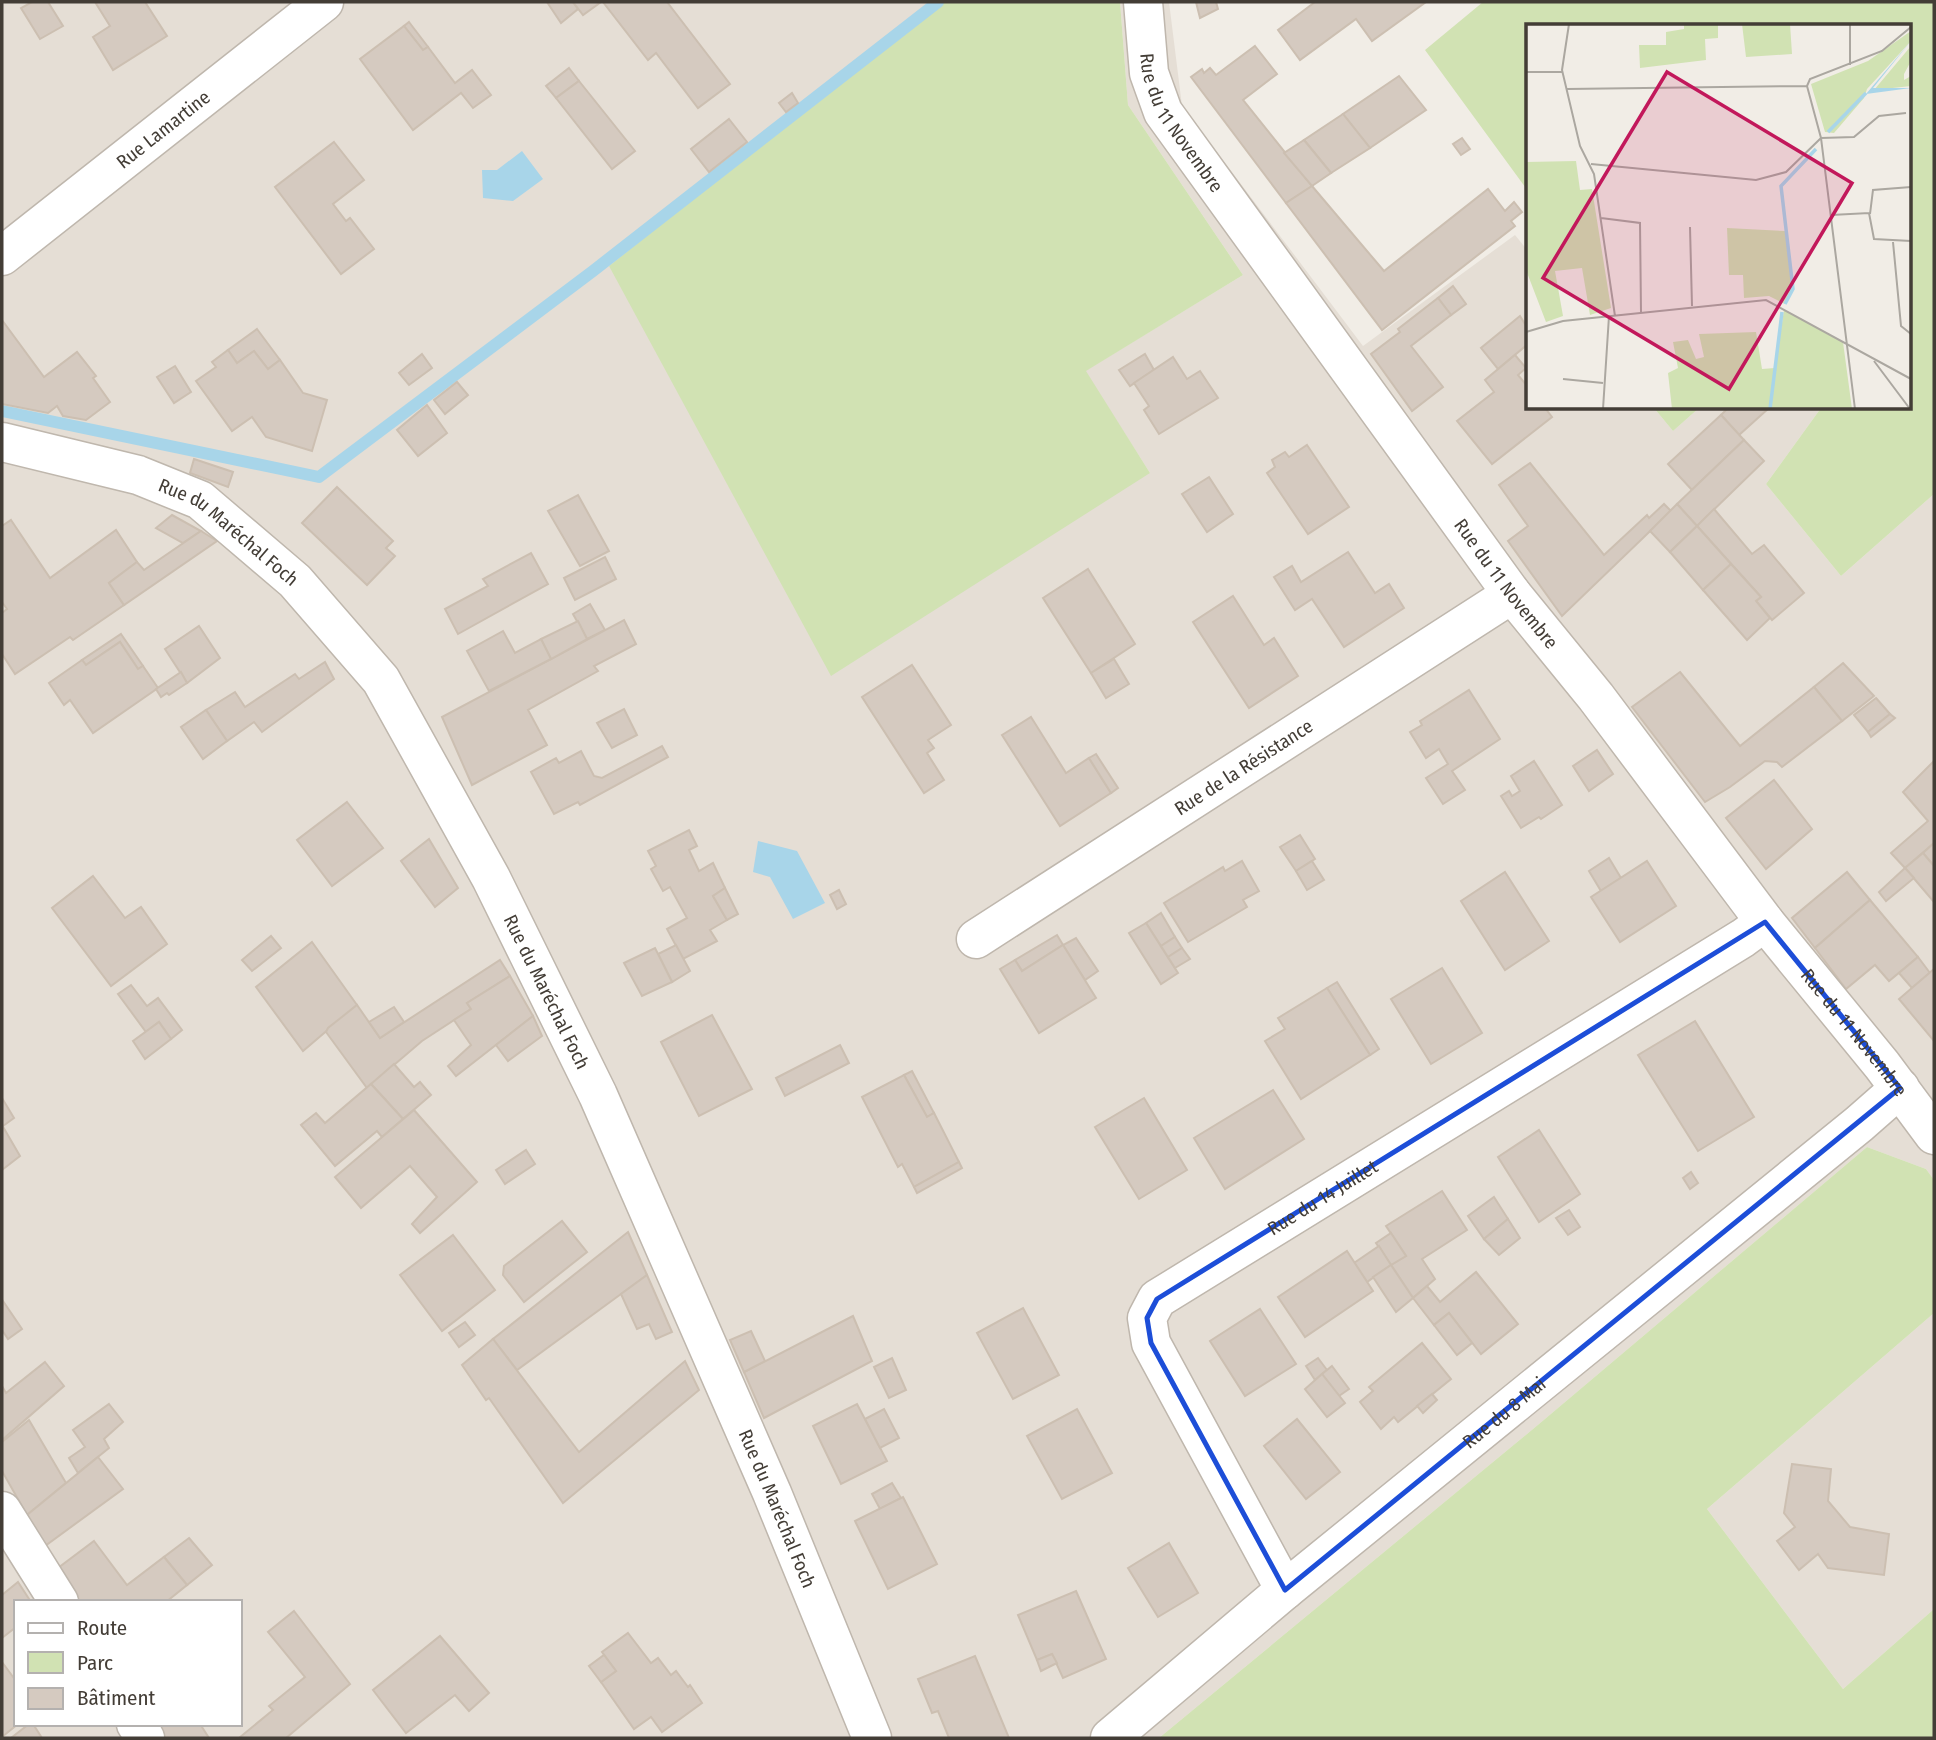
<svg xmlns="http://www.w3.org/2000/svg" width="1936" height="1740" font-family="'Fira Sans Condensed',sans-serif">
  <rect width="100%" height="100%" fill="#f1ede6"/>
  <g fill="#e5ded5" fill-rule="evenodd">
    <path d="M2,2h937l-330,264 541,207 -65,-102 158,-96 -115,-170 -8,-103h49l13,104 181,240 152,-111 13,16v157h126l19,23 26,-23h122l-55,76 75,92 93,-82v686l-8,-11 -59,-22 -328,277 -380,314h-1157zM16,1602h224v122h-224z"/>
    <polygon points="1934,1313 1934,1609 1843,1689 1707,1509"/>
  </g>
  <g fill="#d1e2b3">
    <polygon points="939,2 1120,2 1128,105 1243,275 1086,371 1150,473 831,676 609,266"/>
    <polygon points="1483,2 1934,2 1934,494 1841,576 1766,484 1821,408 1910,408 1910,26 1528,26 1528,191 1425,50"/>
    <polygon points="1654,408 1699,408 1673,431"/>
    <polygon points="1867,1147 1926,1169 1934,1180 1934,1313 1707,1509 1843,1689 1934,1609 1934,1738 1159,1738 1539,1424"/>
  </g>
  <g fill="#a8d5e9">
    <polygon points="522,151 543,179 513,201 483,198 482,170 497,170"/>
    <polygon points="758,841 797,851 825,903 793,919 770,877 753,872"/>
  </g>
  <g fill="none" stroke-linecap="round" stroke-linejoin="round">
    <polyline stroke="#a8d5e9" stroke-width="12" points="2,411 319,477 593,271 938,2"/>
  </g>
  <g fill="#d5cac0" stroke="#ccbfb1" stroke-width="2">
    <polygon points="32,2 48,2 63,26 40,39 21,8"/>
    <polygon points="95,2 145,2 167,36 113,70 93,37 110,26"/>
    <polygon points="547,2 573,2 578,9 561,23"/>
    <polygon points="573,2 601,2 583,15"/>
    <polygon points="603,2 667,2 730,84 698,108 656,53 648,60"/>
    <polygon points="1196,2 1216,2 1218,9 1200,18"/>
    <polygon points="1315,2 1426,2 1372,41 1356,19 1300,60 1278,30"/>
    <polygon points="409,22 428,47 423,50 404,26"/>
    <polygon points="404,26 423,50 428,47 455,83 472,70 491,95 473,108 461,93 413,130 360,59"/>
    <polygon points="1255,46 1277,74 1243,100 1312,186 1286,203 1191,77 1202,69 1204,73 1210,68 1216,75"/>
    <polygon points="569,68 579,81 556,98 546,86"/>
    <polygon points="1399,76 1426,110 1370,148 1343,114"/>
    <polygon points="579,81 635,151 612,169 556,98"/>
    <polygon points="792,93 798,103 786,112 779,103"/>
    <polygon points="1343,114 1370,148 1331,173 1304,140"/>
    <polygon points="729,119 747,142 709,172 691,149"/>
    <polygon points="1462,138 1470,149 1461,155 1453,144"/>
    <polygon points="1304,140 1331,173 1312,186 1284,153"/>
    <polygon points="334,142 364,180 333,204 346,221 350,218 374,249 341,274 275,187"/>
    <polygon points="1312,186 1384,271 1488,189 1505,211 1514,202 1522,212 1511,221 1515,226 1382,330 1286,203"/>
    <polygon points="1453,286 1466,304 1451,315 1438,298"/>
    <polygon points="1438,298 1451,315 1411,346 1443,387 1412,411 1371,354 1400,332 1398,329"/>
    <polygon points="1520,316 1528,329 1528,344 1498,369 1481,348"/>
    <polygon points="2,320 44,377 77,352 96,376 93,378 110,402 86,420 63,416 57,406 48,413 2,404"/>
    <polygon points="257,329 280,360 268,369 254,351 237,363 228,350"/>
    <polygon points="228,350 237,363 254,351 268,369 280,360 303,393 327,400 312,451 266,437 252,417 232,431 196,381 216,367 212,362"/>
    <polygon points="422,354 432,368 409,385 399,373"/>
    <polygon points="1145,354 1154,370 1130,386 1119,370"/>
    <polygon points="1515,355 1526,368 1518,375 1528,387 1528,408 1545,408 1552,417 1492,464 1457,421 1494,392 1485,380"/>
    <polygon points="1173,357 1187,379 1200,371 1218,398 1159,434 1144,410 1149,406 1134,383"/>
    <polygon points="175,366 191,392 174,403 157,377"/>
    <polygon points="457,382 468,395 445,414 434,400"/>
    <polygon points="427,405 447,433 418,456 397,430"/>
    <polygon points="1728,408 1769,408 1739,435 1721,415"/>
    <polygon points="1721,415 1744,440 1692,490 1668,464"/>
    <polygon points="1744,440 1764,461 1697,526 1677,504"/>
    <polygon points="1307,445 1349,507 1308,534 1267,473 1275,467 1272,460 1285,452 1289,457"/>
    <polygon points="194,459 233,472 228,487 190,473"/>
    <polygon points="1530,463 1604,555 1647,515 1649,518 1664,504 1671,511 1562,616 1508,541 1528,526 1499,485"/>
    <polygon points="1209,477 1233,514 1207,532 1182,494"/>
    <polygon points="337,487 393,541 386,548 395,556 367,585 302,523"/>
    <polygon points="578,495 609,551 580,566 548,511"/>
    <polygon points="1677,504 1697,526 1670,552 1650,531"/>
    <polygon points="1714,509 1752,554 1764,545 1804,593 1772,620 1756,601 1761,597 1697,526"/>
    <polygon points="172,515 201,531 183,543 156,528"/>
    <polygon points="11,520 50,578 116,530 137,562 109,583 124,605 73,640 70,637 15,674 2,654 2,613 7,609 2,602 2,526"/>
    <polygon points="1697,526 1731,564 1703,590 1670,552"/>
    <polygon points="201,531 217,541 124,605 109,583 137,562 144,570"/>
    <polygon points="1348,552 1375,593 1389,584 1404,608 1344,647 1312,599 1295,610 1274,577 1292,566 1301,582"/>
    <polygon points="531,553 548,584 458,634 445,609 488,586 483,579"/>
    <polygon points="605,557 616,579 575,600 564,578"/>
    <polygon points="1731,564 1761,597 1756,601 1770,618 1747,640 1703,590"/>
    <polygon points="1088,569 1135,644 1091,673 1043,598"/>
    <polygon points="1233,596 1264,645 1274,638 1298,676 1249,708 1193,622"/>
    <polygon points="590,604 605,630 587,639 573,614"/>
    <polygon points="624,620 636,644 594,666 598,671 528,710 547,745 472,785 442,717"/>
    <polygon points="578,621 587,639 551,659 541,639"/>
    <polygon points="199,626 220,658 187,683 165,649"/>
    <polygon points="503,631 515,653 541,639 551,659 489,691 467,651"/>
    <polygon points="121,634 143,666 138,669 120,642 86,665 82,660"/>
    <polygon points="120,642 138,669 143,666 158,688 93,733 70,700 64,705 49,683 82,660 86,665"/>
    <polygon points="1114,659 1129,684 1106,698 1091,673"/>
    <polygon points="325,662 334,679 262,732 254,722 227,741 206,710 235,692 245,707 295,674 299,679"/>
    <polygon points="1843,663 1874,696 1842,721 1814,687"/>
    <polygon points="912,665 951,725 928,740 934,748 927,753 944,780 924,793 862,697"/>
    <polygon points="181,672 187,683 169,695 167,693 161,697 156,689"/>
    <polygon points="1680,672 1740,746 1814,687 1842,721 1782,767 1777,762 1765,761 1730,787 1705,802 1632,707"/>
    <polygon points="1469,690 1500,739 1452,771 1465,790 1443,804 1426,778 1448,764 1439,749 1426,758 1410,732 1422,725 1420,721"/>
    <polygon points="1876,698 1890,714 1868,732 1854,715"/>
    <polygon points="624,709 637,735 612,748 597,723"/>
    <polygon points="206,710 227,741 203,759 181,727"/>
    <polygon points="1890,714 1895,718 1871,737 1868,732"/>
    <polygon points="1031,717 1066,773 1089,758 1111,793 1060,826 1002,735"/>
    <polygon points="662,746 668,757 580,805 578,802 554,814 531,772 556,758 559,763 581,751 594,776 602,778"/>
    <polygon points="1597,750 1613,774 1589,791 1573,766"/>
    <polygon points="1096,754 1118,788 1111,793 1089,758"/>
    <polygon points="1534,761 1562,805 1541,819 1539,817 1521,828 1501,796 1509,791 1512,796 1520,791 1511,776"/>
    <polygon points="1934,761 1934,843 1905,868 1891,853 1928,821 1903,792"/>
    <polygon points="1774,780 1812,829 1766,869 1726,818"/>
    <polygon points="347,802 383,848 332,886 297,840"/>
    <polygon points="689,830 697,846 689,850 699,871 713,863 725,888 713,896 727,920 710,930 717,941 683,959 667,929 687,918 670,887 663,891 651,869 656,866 648,851"/>
    <polygon points="1300,835 1315,859 1296,871 1280,847"/>
    <polygon points="429,839 458,888 435,907 401,861"/>
    <polygon points="1934,843 1934,866 1923,853"/>
    <polygon points="1923,853 1934,866 1934,902 1905,868"/>
    <polygon points="1609,858 1621,878 1601,891 1589,871"/>
    <polygon points="1242,861 1259,891 1243,900 1247,907 1188,942 1164,903 1223,867 1225,871"/>
    <polygon points="1312,861 1324,880 1307,890 1296,871"/>
    <polygon points="1647,861 1676,906 1620,942 1591,897"/>
    <polygon points="1905,868 1914,878 1886,901 1879,892"/>
    <polygon points="1505,872 1549,941 1505,970 1461,901"/>
    <polygon points="1847,872 1870,900 1815,948 1792,918"/>
    <polygon points="93,876 125,918 141,907 167,944 111,986 52,908"/>
    <polygon points="725,888 738,914 727,920 713,896"/>
    <polygon points="839,890 846,904 837,909 830,895"/>
    <polygon points="1870,900 1918,957 1889,981 1875,965 1846,989 1815,948"/>
    <polygon points="1161,913 1175,937 1161,946 1146,923"/>
    <polygon points="1146,923 1178,973 1161,984 1129,933"/>
    <polygon points="1057,935 1063,945 1022,971 1015,960"/>
    <polygon points="271,936 281,948 252,971 242,960"/>
    <polygon points="1175,937 1182,948 1168,957 1161,946"/>
    <polygon points="1076,938 1098,971 1085,980 1063,945"/>
    <polygon points="312,942 357,1005 303,1051 256,987"/>
    <polygon points="676,945 690,971 672,982 658,954"/>
    <polygon points="1063,945 1096,998 1039,1033 1000,969 1015,960 1022,971"/>
    <polygon points="655,948 672,982 642,996 624,963"/>
    <polygon points="1182,948 1190,959 1175,968 1168,957"/>
    <polygon points="1918,957 1930,973 1912,988 1899,973"/>
    <polygon points="500,960 510,976 467,1003 471,1009 422,1041 367,1088 326,1032 328,1028 357,1005 380,1038"/>
    <polygon points="1442,968 1482,1033 1431,1064 1391,999"/>
    <polygon points="1934,969 1934,1041 1899,999"/>
    <polygon points="510,976 533,1016 456,1076 448,1066 471,1045 454,1020 471,1009 467,1003"/>
    <polygon points="1337,982 1379,1049 1370,1055 1327,988"/>
    <polygon points="131,985 147,1006 158,998 182,1030 171,1039 159,1022 146,1032 118,994"/>
    <polygon points="1327,988 1370,1055 1301,1099 1265,1041 1285,1029 1278,1018"/>
    <polygon points="394,1007 404,1022 380,1038 369,1022"/>
    <polygon points="712,1015 752,1089 699,1116 661,1042"/>
    <polygon points="533,1016 542,1036 508,1061 496,1045"/>
    <polygon points="1695,1021 1754,1117 1698,1151 1638,1055"/>
    <polygon points="159,1022 171,1039 145,1059 133,1041"/>
    <polygon points="840,1045 849,1063 785,1096 776,1078"/>
    <polygon points="394,1064 414,1087 420,1082 431,1095 403,1119 371,1084"/>
    <polygon points="912,1071 934,1113 927,1117 904,1075"/>
    <polygon points="904,1075 927,1117 934,1113 959,1162 914,1187 902,1164 898,1167 862,1097"/>
    <polygon points="371,1084 403,1119 382,1137 377,1131 335,1166 301,1125 316,1113 325,1123"/>
    <polygon points="1273,1090 1304,1139 1225,1189 1194,1138"/>
    <polygon points="2,1098 14,1118 3,1126 2,1125"/>
    <polygon points="1144,1098 1187,1170 1139,1199 1095,1127"/>
    <polygon points="414,1110 477,1182 420,1233 412,1224 437,1197 410,1166 361,1208 335,1177"/>
    <polygon points="2,1125 20,1156 2,1170"/>
    <polygon points="1539,1130 1580,1194 1539,1222 1498,1157"/>
    <polygon points="526,1150 535,1164 505,1184 496,1170"/>
    <polygon points="959,1162 962,1168 917,1193 914,1187"/>
    <polygon points="1691,1172 1698,1183 1690,1189 1683,1178"/>
    <polygon points="1442,1191 1467,1230 1422,1259 1435,1279 1413,1298 1391,1265 1406,1256 1386,1226"/>
    <polygon points="1494,1197 1508,1219 1484,1239 1468,1216"/>
    <polygon points="1569,1210 1580,1227 1568,1235 1556,1218"/>
    <polygon points="1508,1219 1520,1238 1499,1255 1484,1239"/>
    <polygon points="562,1221 587,1252 524,1302 503,1275 504,1266"/>
    <polygon points="628,1232 647,1275 517,1370 493,1339"/>
    <polygon points="1391,1233 1406,1256 1391,1265 1376,1243"/>
    <polygon points="453,1235 495,1290 442,1331 400,1275"/>
    <polygon points="1379,1246 1391,1265 1367,1282 1354,1263"/>
    <polygon points="1347,1251 1373,1291 1305,1337 1278,1297"/>
    <polygon points="1391,1265 1413,1298 1396,1312 1373,1277"/>
    <polygon points="1476,1272 1518,1324 1481,1354 1449,1313 1434,1325 1413,1298 1427,1286 1440,1302"/>
    <polygon points="647,1275 672,1332 656,1339 649,1324 637,1329 621,1294"/>
    <polygon points="3,1301 22,1329 8,1339 2,1330"/>
    <polygon points="1023,1308 1059,1375 1013,1399 977,1333"/>
    <polygon points="1260,1309 1296,1364 1245,1396 1210,1341"/>
    <polygon points="1449,1313 1472,1343 1457,1355 1434,1325"/>
    <polygon points="853,1316 872,1361 764,1418 744,1372"/>
    <polygon points="465,1322 475,1335 459,1347 449,1333"/>
    <polygon points="751,1331 765,1361 744,1372 730,1340"/>
    <polygon points="493,1339 579,1452 685,1361 699,1390 563,1503 489,1398 486,1400 462,1365"/>
    <polygon points="1422,1343 1451,1379 1398,1422 1394,1417 1381,1429 1360,1402 1373,1391 1369,1387"/>
    <polygon points="892,1358 906,1390 889,1398 874,1367"/>
    <polygon points="1318,1358 1327,1370 1315,1380 1306,1366"/>
    <polygon points="45,1362 64,1386 2,1440 2,1386 6,1393"/>
    <polygon points="1332,1366 1349,1389 1339,1396 1322,1374"/>
    <polygon points="1322,1374 1345,1403 1327,1417 1305,1389"/>
    <polygon points="1432,1394 1437,1400 1423,1413 1417,1406"/>
    <polygon points="109,1404 123,1422 104,1439 109,1448 78,1473 69,1458 85,1447 73,1430"/>
    <polygon points="857,1404 887,1461 841,1484 813,1426"/>
    <polygon points="884,1409 899,1438 880,1448 865,1419"/>
    <polygon points="1077,1409 1112,1473 1062,1499 1027,1436"/>
    <polygon points="1297,1419 1340,1472 1306,1499 1264,1446"/>
    <polygon points="29,1420 66,1483 27,1515 2,1471 2,1442"/>
    <polygon points="98,1457 123,1489 45,1546 27,1515"/>
    <polygon points="1792,1464 1831,1469 1828,1501 1850,1527 1889,1534 1884,1575 1828,1568 1818,1554 1799,1570 1777,1541 1795,1527 1784,1513"/>
    <polygon points="892,1483 901,1498 880,1509 872,1494"/>
    <polygon points="903,1497 937,1564 888,1589 855,1521"/>
    <polygon points="189,1538 212,1565 187,1585 164,1557"/>
    <polygon points="94,1541 127,1585 164,1557 187,1585 166,1602 79,1602 58,1568"/>
    <polygon points="1169,1543 1198,1593 1158,1617 1128,1568"/>
    <polygon points="18,1582 31,1602 16,1602 16,1627 2,1638 2,1595"/>
    <polygon points="1076,1591 1106,1659 1063,1678 1052,1654 1037,1660 1018,1615"/>
    <polygon points="294,1611 350,1684 286,1738 239,1738 273,1710 269,1706 305,1677 268,1632"/>
    <polygon points="628,1633 651,1663 658,1658 671,1675 676,1671 688,1687 690,1685 702,1703 662,1732 651,1717 634,1729 601,1682 616,1671 602,1652"/>
    <polygon points="440,1636 489,1693 469,1711 455,1695 406,1733 373,1690"/>
    <polygon points="1052,1654 1057,1663 1041,1671 1037,1660"/>
    <polygon points="604,1655 616,1671 601,1682 589,1666"/>
    <polygon points="975,1656 1009,1738 949,1738 938,1711 932,1713 918,1679"/>
    <polygon points="2,1662 16,1681 16,1724 18,1724 2,1737"/>
    <polygon points="29,1724 33,1724 42,1738 11,1738"/>
    <polygon points="159,1724 200,1724 209,1738 162,1738 155,1727"/>
  </g>
  <g fill="none" stroke-linecap="round" stroke-linejoin="round">
    <g stroke="#bfb7ad" stroke-width="41">
      <g id="street">
        <path id="s1" d="M1143,2l6,71 14,39 349,482 84,103 169,225 117,143 52,70"/>
        <path id="s2" d="M2,256l322,-254"/>
        <path id="s3" d="M2,442l136,33 62,25 95,81 86,99 110,198 107,217 174,398 100,245"/>
        <path id="s4" d="M976,939l536,-345"/>
        <polyline points="2,1511 59,1602"/>
        <path id="s5" d="M1285,1590l-134,-247 -4,-25 10,-19 586,-361 22,-16"/>
        <polyline points="136,1724 145,1738"/>
        <path id="s6" d="M1110,1738l175,-148 574,-466 41,-36"/>
      </g>
    </g>
    <use href="#street" stroke="#fff" stroke-width="38"/>
  </g>
  <path fill="none" stroke="#1d4ed8" stroke-width="5" stroke-linejoin="round" d="M1765,922l135,166 -615,502 -134,-247 -4,-25 10,-19z"/>
  <g text-anchor="middle" stroke-width="5" stroke-linejoin="round" paint-order="stroke">
    <g font-size="19" fill="#433d36" stroke="#fff">
      <text dy="7" stroke="none"><textPath href="#s1" startOffset="130">Rue du 11 Novembre</textPath></text>
      <text dy="7" stroke="none"><textPath href="#s2" startOffset="205">Rue Lamartine</textPath></text>
      <text dy="7" stroke="none"><textPath href="#s3" startOffset="248">Rue du Maréchal Foch</textPath></text>
      <text dy="7" stroke="none"><textPath href="#s1" startOffset="696">Rue du 11 Novembre</textPath></text>
      <text dy="7" stroke="none"><textPath href="#s4" startOffset="318">Rue de la Résistance</textPath></text>
      <text dy="7" stroke="none"><textPath href="#s3" startOffset="816">Rue du Maréchal Foch</textPath></text>
      <text dy="7" stroke="none"><textPath href="#s1" startOffset="1264">Rue du 11 Novembre</textPath></text>
      <text dy="7" stroke="none"><textPath href="#s5" startOffset="522">Rue du 14 Juillet</textPath></text>
      <text dy="7" stroke="none"><textPath href="#s6" startOffset="511">Rue du 8 Mai</textPath></text>
      <text dy="7" stroke="none"><textPath href="#s3" startOffset="1382">Rue du Maréchal Foch</textPath></text>
    </g>
  </g>
  <g transform="translate(1526 24)">
    <rect width="385" height="385" fill="#f1ede6"/>
    <path d="M158,0h34v14l-13,1 1,21 -66,8 -1,-23h27v-13l18,-3zM216,0h48l2,30 -46,3zM385,7v10l-44,48 -3,9 -30,35 -9,-1 -14,-48 57,-23zM385,22v15l-7,13v6l7,-4v10l-37,4zM50,137l4,29 12,-1 19,119 -21,7 -8,-47 -27,3 8,45 -17,6 -20,-52v-108zM201,204l58,3 8,58 -8,15 -16,-8 -25,2 -1,-23h-14zM258,286l59,32 9,67h-180l-4,-36 10,-5 -5,-26 15,-2 8,19 8,-2 -5,-23 57,-2 6,37 13,-1z" fill="#d1e2b3"/>
    <path d="M385,17l-38,47h38l-45,6z" fill="#a8d5e9"/>
    <path fill="none" stroke="#a8d5e9" stroke-width="3.5" d="M302,108l38,-39M259,280l8,-15 -12,-103 35,-37M244,385l12,-97"/>
    <path fill="none" stroke="#aba7a0" stroke-width="2" d="M43,0l-7,46 18,76 14,28 21,142M324,0v41M0,48h37M281,62l14,52 34,271M281,62l3,-7 72,-28 29,-24M41,65l240,-3M295,114l33,-1 25,-21 27,-3M65,140l165,16 30,-8 35,-34M344,190l3,-24 38,-3M305,191l38,-2 5,26 37,2M75,194l39,5 1,89M164,203l2,79M367,218l8,84 10,8M0,308l37,-11 203,-21 145,79M348,337l36,48M37,355l40,4M77,385l6,-93"/>
    <path fill="#c2185b" fill-opacity="0.15" stroke="#c2185b" stroke-width="3.5" d="M141,48l185,111 -123,206 -186,-111z"/>
    <rect width="385" height="385" fill="none" stroke="#433d36" stroke-width="3.5"/>
  </g>
  <rect width="1936" height="1740" fill="none" stroke="#433d36" stroke-width="7"/>
  <rect x="14" y="1600" width="228" height="126" fill="#ffffff" stroke="#b4b1af" stroke-width="2"/>
  <rect x="28" y="1623" width="35" height="10" fill="#ffffff" stroke="#b4b1af" stroke-width="2"/>
  <text x="77" y="1635" font-size="21" fill="#433d36">Route</text>
  <rect x="28" y="1652" width="35" height="21" fill="#d1e2b3" stroke="#b4b1af" stroke-width="2"/>
  <text x="77" y="1670" font-size="21" fill="#433d36">Parc</text>
  <rect x="28" y="1688" width="35" height="21" fill="#d5cac0" stroke="#b4b1af" stroke-width="2"/>
  <text x="77" y="1705" font-size="21" fill="#433d36">Bâtiment</text>
</svg>
